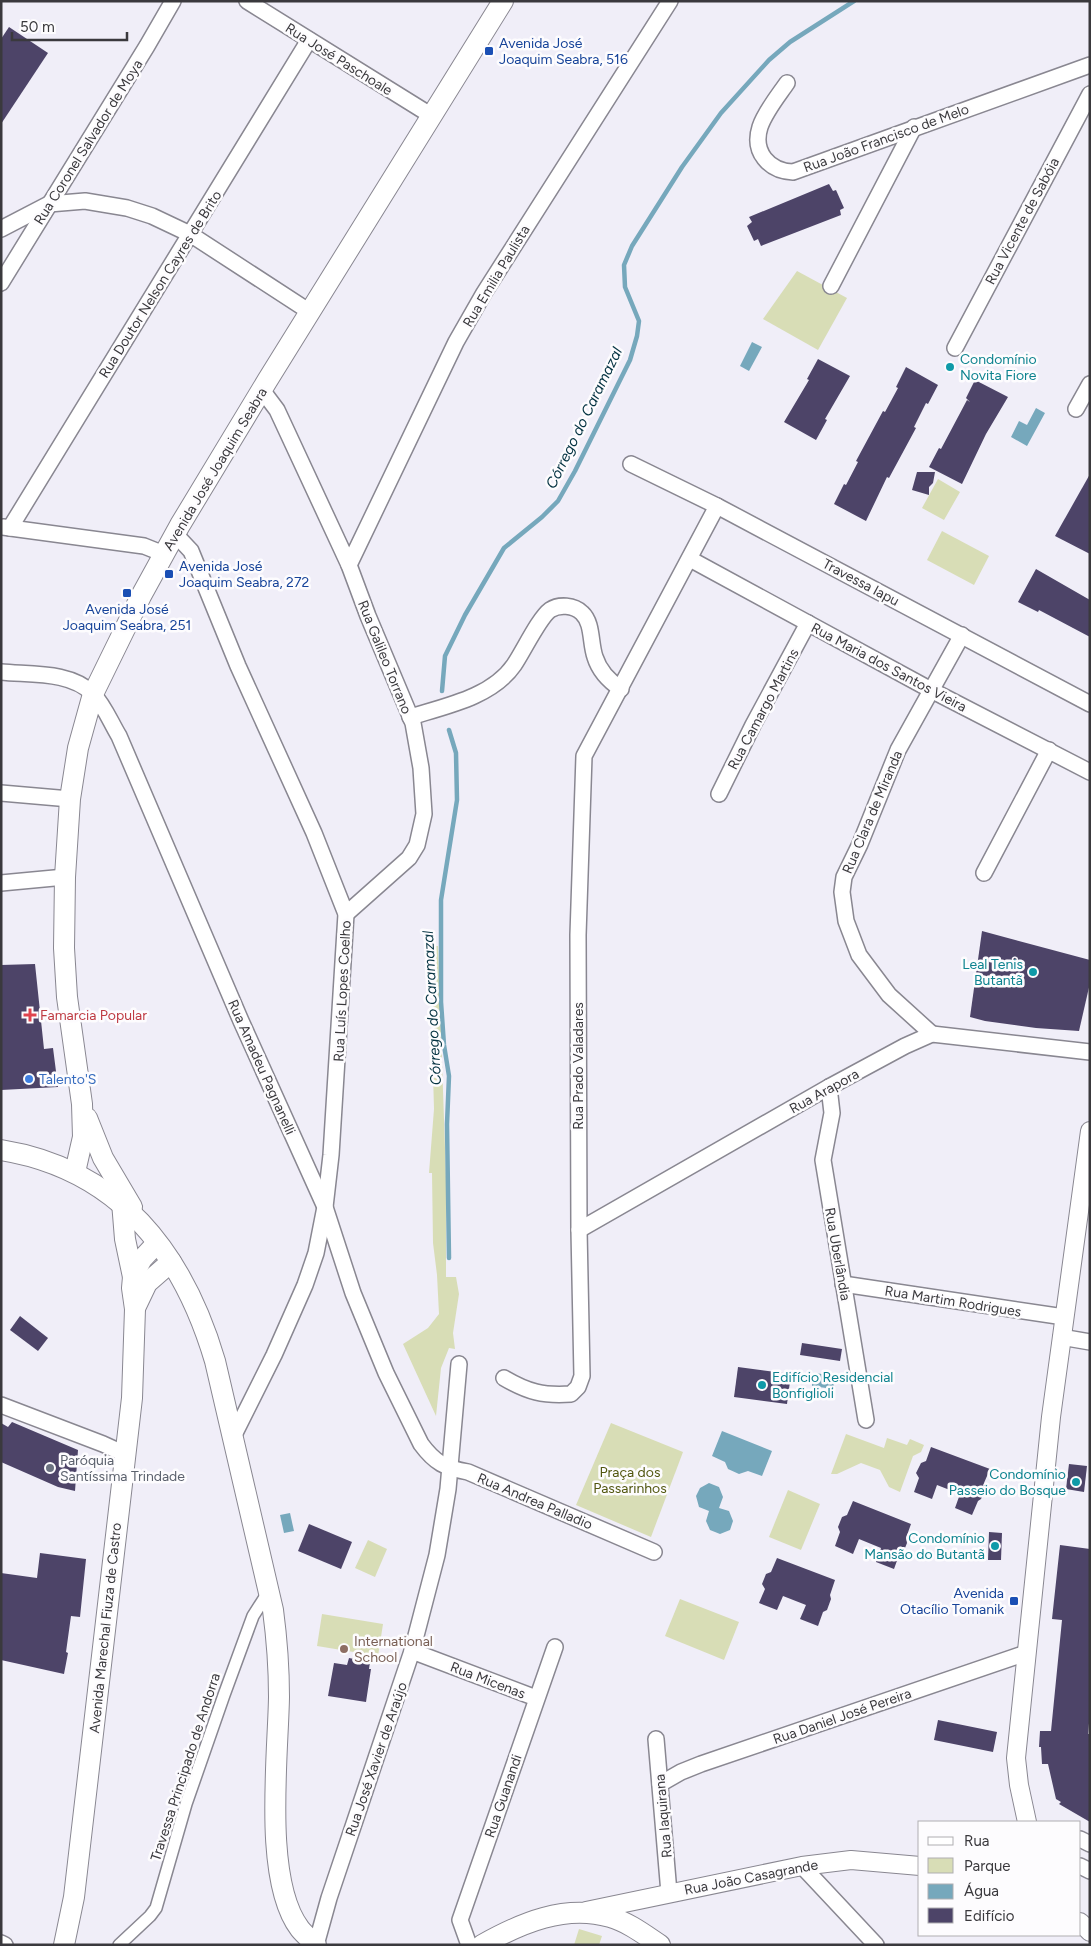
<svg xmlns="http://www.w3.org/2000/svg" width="1091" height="1946" font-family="Figtree,sans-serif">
  <rect width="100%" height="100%" fill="#f0eef8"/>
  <g fill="#d8ddb6">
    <polygon points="797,271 847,298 818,350 763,319"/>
    <polygon points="938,479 960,492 944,520 922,508"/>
    <polygon points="942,531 989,556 974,585 927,560"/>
    <polygon points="427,942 428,946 438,946 446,1177 446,1277 456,1277 459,1294 453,1333 455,1349 449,1348 441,1368 436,1416 403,1344 428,1328 439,1314 437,1275 433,1243 432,1173 429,1173 434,1109 432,1040 434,1039 433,997"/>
    <polygon points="611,1423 683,1452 651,1537 576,1505"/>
    <polygon points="846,1434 884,1448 887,1438 907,1445 910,1439 924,1445 921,1452 913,1456 900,1492 889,1487 880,1470 861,1463 837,1474 831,1474"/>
    <polygon points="788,1490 820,1504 801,1550 769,1537"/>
    <polygon points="368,1540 387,1549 375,1577 355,1568"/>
    <polygon points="680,1599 739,1622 724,1660 665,1636"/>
    <polygon points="322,1614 383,1624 378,1656 317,1646"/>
    <polygon points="579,1929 602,1936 599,1945 574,1945"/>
  </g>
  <g fill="#76a8bc">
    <polygon points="752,342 762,347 749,371 740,366"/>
    <polygon points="1036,408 1045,413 1027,446 1011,437 1019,421 1027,425"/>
    <polygon points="815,1373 835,1376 833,1389 812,1386 812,1383 814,1383"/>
    <polygon points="722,1431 772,1451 762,1476 748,1471 739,1474 728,1469 725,1462 712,1456"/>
    <polygon points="709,1483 719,1487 723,1497 719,1508 729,1511 733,1521 730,1530 720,1534 710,1530 706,1521 709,1511 699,1507 696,1496 700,1488"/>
    <polygon points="290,1513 294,1531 284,1533 280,1515"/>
  </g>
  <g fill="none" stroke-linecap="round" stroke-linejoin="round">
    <g stroke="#76a8bc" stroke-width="4.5">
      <polyline points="442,691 445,656 465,615 504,548 542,517 558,501 575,471 630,360 637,336 639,321 625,287 624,265 632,246 682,167 721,113 769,60 790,42 854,1"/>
      <polyline points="449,730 456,753 457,800 441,900 441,1002 444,1045 449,1076 447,1124 449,1258"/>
    </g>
  </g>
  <g fill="#4d4468">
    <polygon points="9,27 48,53 1,124 1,39"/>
    <polygon points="829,184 833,191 836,190 844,208 840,210 841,215 761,246 758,239 754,241 747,226 752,222 749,217"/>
    <polygon points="818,359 850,376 825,419 827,420 816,440 784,422 809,380 807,379"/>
    <polygon points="906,367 938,385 928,404 926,403 914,427 916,428 889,478 887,477 866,521 834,504 844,484 846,485 858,462 856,461 883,411 885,412 898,388 896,387"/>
    <polygon points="975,380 1008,397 986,434 962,484 929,467 939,448 941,449 967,400 970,402 966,398"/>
    <polygon points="917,472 935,472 933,483 929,487 929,495 912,490"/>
    <polygon points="1090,474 1090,554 1055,536"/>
    <polygon points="1036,569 1090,600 1090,637 1039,610 1038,612 1018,602"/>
    <polygon points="982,931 1090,960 1090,983 1079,1031 1036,1028 985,1021 970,1017"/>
    <polygon points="35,964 44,1049 53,1048 58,1087 1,1090 1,965"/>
    <polygon points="20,1316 48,1338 38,1351 10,1330"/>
    <polygon points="802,1343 842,1349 840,1361 800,1355"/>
    <polygon points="738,1367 791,1374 787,1404 734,1397"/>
    <polygon points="12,1422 78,1450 75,1491 58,1487 1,1462 1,1423 8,1427"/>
    <polygon points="931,1447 990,1469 984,1483 986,1488 981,1499 978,1501 972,1515 955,1508 960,1494 937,1485 932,1499 914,1492 919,1478 916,1473 921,1463 926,1461"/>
    <polygon points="1069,1464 1087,1466 1084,1492 1066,1489"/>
    <polygon points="853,1501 911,1524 906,1538 907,1543 903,1553 899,1555 894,1569 876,1562 881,1548 859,1539 853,1554 835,1546 840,1532 838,1527 842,1517 847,1515"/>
    <polygon points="309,1524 352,1542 341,1569 298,1551"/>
    <polygon points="989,1532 1002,1533 1001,1560 988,1560"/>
    <polygon points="1060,1545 1090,1549 1090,1712 1088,1734 1090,1734 1090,1822 1059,1804 1061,1802 1056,1799 1048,1764 1042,1764 1041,1747 1039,1747 1040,1731 1051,1731 1062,1620 1052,1619"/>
    <polygon points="40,1553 86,1559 80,1617 71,1616 66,1652 68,1653 64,1674 1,1660 1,1573 37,1578"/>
    <polygon points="777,1558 835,1580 830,1595 831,1599 827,1610 823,1612 818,1626 800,1619 806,1605 783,1596 777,1610 759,1603 765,1589 762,1584 766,1574 771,1572"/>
    <polygon points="349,1658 370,1662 369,1669 371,1669 366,1702 328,1696 334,1663 347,1665"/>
    <polygon points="938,1720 997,1732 993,1752 934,1740"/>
  </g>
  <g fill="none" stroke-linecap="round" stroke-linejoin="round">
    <g stroke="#898791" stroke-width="14">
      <polyline id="pedestrian" points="119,1945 150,1916 156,1908 186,1804 224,1695 253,1616 269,1591"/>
    </g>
    <g stroke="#898791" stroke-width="18">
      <g id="minor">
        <polyline points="247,1 432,116"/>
        <path d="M787,83c-9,13 -22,29 -27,44 -8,25 9,44 33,45l297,-107"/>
        <polyline points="1,229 49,204 85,201 127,208 152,216 190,234 310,312"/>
        <polyline points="1,283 147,46 173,1"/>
        <polyline points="831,286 914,127"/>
        <polyline points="955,348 1090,94"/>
        <polyline points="262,390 277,410 349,565 368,616 413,723 421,768 424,814 417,845 409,858 346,914"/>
        <polyline points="1076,409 1090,384"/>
        <polyline points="631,464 717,506 1090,704"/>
        <polyline points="3,527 144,546 164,554"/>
        <polyline points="10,528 309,40"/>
        <polyline points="175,534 191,551 238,666 314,833 346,914 331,1155 325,1207 316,1253 305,1285 274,1355 233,1437"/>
        <polyline points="690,559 931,690 1090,772"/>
        <polyline points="349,565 456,342 484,293 670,1"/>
        <path d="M1,672c29,3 70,-1 92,22 11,11 18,29 26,42l122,285 84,186 28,86 33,80 35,71c14,19 24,24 47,28l186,80"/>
        <path d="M410,717c36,-11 82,-20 104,-52 9,-13 25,-47 36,-55 9,-6 24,-5 32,3 11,10 8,30 13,44 4,13 14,24 26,32"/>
        <polyline points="1,793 70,799"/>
        <polyline points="719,794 753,725 808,623"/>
        <polyline points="984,873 1049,750"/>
        <polyline points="1,883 65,877"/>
        <polyline points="932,1034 889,995 859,955 846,921 842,892 844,877 860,844 898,750 962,635"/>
        <polyline points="829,1087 832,1113 823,1160 866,1420"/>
        <polyline points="579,1230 829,1087 905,1046 932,1034 1090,1052"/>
        <polyline points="843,1284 1064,1317"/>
        <polyline points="1061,1337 1090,1342"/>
        <path d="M504,1378c24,14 39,18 67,16l7,-7 4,-11 -3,-146 -1,-295 6,-179 133,-250"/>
        <polyline points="1,1405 103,1444 125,1454"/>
        <polyline points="412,1651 536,1698"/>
        <polyline points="656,1739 669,1893"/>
        <polyline points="660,1784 681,1772 701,1764 1026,1653"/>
        <polyline points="1080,1839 1090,1844"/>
        <polyline points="802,1866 876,1945"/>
        <polyline points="1080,1866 1090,1871"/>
        <polyline points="1,1943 5,1945"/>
        <polyline points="316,1945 329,1898 412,1651 437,1555 448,1489 459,1364"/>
        <polyline points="469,1945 460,1920 555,1647"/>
      </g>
    </g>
    <g stroke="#898791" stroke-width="20">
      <g id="tertiary">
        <polyline points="1027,1822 1019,1785 1016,1758 1051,1417 1090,1131"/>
        <polyline points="586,1911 802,1866 851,1860 920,1866"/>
        <polyline points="1080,1922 1090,1932"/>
      </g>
    </g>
    <g stroke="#898791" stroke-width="22">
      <g id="secondary">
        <polyline points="87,1118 103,1158 132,1207"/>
        <path d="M1,1150c118,19 182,103 214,211l58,249c4,30 6,58 6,87 -1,60 -16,184 21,232 4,5 10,10 16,16"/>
        <polyline points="75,1172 83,1137 82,1104 67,997 64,948 65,877 70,799 78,748 93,694 141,596 180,525 267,381 503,1"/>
        <polyline points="122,1202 125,1239 133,1277"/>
        <polyline points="136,1306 147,1283 171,1262"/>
        <polyline points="64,1945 74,1897 132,1398 135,1309 132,1288 133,1277 137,1268 142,1259 157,1243"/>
        <path d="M482,1945c39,-22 83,-41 128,-28 18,5 35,18 50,28"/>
      </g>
    </g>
    <use href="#pedestrian" stroke="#fff" stroke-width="11"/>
    <use href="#minor" stroke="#fff" stroke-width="15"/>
    <use href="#tertiary" stroke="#fff" stroke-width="18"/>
    <use href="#secondary" stroke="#fff" stroke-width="20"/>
  </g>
  <g fill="#1a4fb4" stroke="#fdfcfe" stroke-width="2">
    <rect x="484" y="46" width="10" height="10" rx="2.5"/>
    <rect x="164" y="569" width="10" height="10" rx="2.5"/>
    <rect x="122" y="588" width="10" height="10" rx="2.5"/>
    <rect x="1009" y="1596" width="10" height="10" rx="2.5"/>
  </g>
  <g fill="#0f9aa8" stroke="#fdfcfe" stroke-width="2">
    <circle cx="950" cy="367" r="5"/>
    <circle cx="1033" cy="972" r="5"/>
    <circle cx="762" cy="1385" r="5"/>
    <circle cx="1076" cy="1482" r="5"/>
    <circle cx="995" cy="1546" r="5"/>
  </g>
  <path fill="#e0444e" stroke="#fdfcfe" stroke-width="2" d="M27.5 1007.5h5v5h5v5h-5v5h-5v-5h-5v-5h5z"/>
  <circle fill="#3f7fe0" stroke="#fdfcfe" stroke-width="2" cx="29" cy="1079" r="5"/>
  <circle fill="#6b7280" stroke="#fdfcfe" stroke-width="2" cx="50" cy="1468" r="5"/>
  <circle fill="#8d6e63" stroke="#fdfcfe" stroke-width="2" cx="344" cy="1649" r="5"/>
  <g text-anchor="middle" stroke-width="5" stroke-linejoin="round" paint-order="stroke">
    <g font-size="14" fill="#164399" stroke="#fdfcfe" text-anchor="start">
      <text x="499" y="48">Avenida José<tspan x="499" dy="16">Joaquim Seabra, 516</tspan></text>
      <text x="179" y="571">Avenida José<tspan x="179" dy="16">Joaquim Seabra, 272</tspan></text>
      <text x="127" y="614" text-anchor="middle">Avenida José<tspan x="127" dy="16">Joaquim Seabra, 251</tspan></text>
      <text x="1004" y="1598" text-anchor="end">Avenida<tspan x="1004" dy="16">Otacílio Tomanik</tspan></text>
    </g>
    <g font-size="14" fill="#3a393d" stroke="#fdfcfe">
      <text transform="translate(339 59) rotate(32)" y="5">Rua José Paschoale</text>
      <text transform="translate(886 138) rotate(-20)" y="5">Rua João Francisco de Melo</text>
      <text transform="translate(88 142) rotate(-58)" y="5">Rua Coronel Salvador de Moya</text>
      <text transform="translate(1022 221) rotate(-62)" y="5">Rua Vicente de Sabóia</text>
      <text transform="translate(496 276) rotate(-59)" y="5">Rua Emilia Paulista</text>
      <text transform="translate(160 284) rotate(-58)" y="5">Rua Doutor Nelson Cayres de Brito</text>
      <text transform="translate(215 469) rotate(-59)" y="5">Avenida José Joaquim Seabra</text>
      <text transform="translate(861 582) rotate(28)" y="5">Travessa Iapu</text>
      <text transform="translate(385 657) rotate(68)" y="5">Rua Galileo Torrano</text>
      <text transform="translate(889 667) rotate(28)" y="5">Rua Maria dos Santos Vieira</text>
      <text transform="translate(763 709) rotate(-62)" y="5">Rua Camargo Martins</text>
      <text transform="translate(872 812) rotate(-67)" y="5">Rua Clara de Miranda</text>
      <text transform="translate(342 991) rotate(-87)" y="5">Rua Luís Lopes Coelho</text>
      <text transform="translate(578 1066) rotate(-90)" y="5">Rua Prado Valadares</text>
      <text transform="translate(262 1067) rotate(66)" y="5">Rua Amadeu Pagnanelli</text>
      <text transform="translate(824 1091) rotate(-29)" y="5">Rua Arapora</text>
      <text transform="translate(838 1254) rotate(80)" y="5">Rua Uberlândia</text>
      <text transform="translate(953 1301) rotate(9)" y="5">Rua Martim Rodrigues</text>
      <text transform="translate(535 1501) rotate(23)" y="5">Rua Andrea Palladio</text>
      <text transform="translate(105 1628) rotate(-84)" y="5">Avenida Marechal Fiuza de Castro</text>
      <text transform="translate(488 1680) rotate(21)" y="5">Rua Micenas</text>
      <text transform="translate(842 1716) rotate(-19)" y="5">Rua Daniel José Pereira</text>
      <text transform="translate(376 1759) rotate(-71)" y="5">Rua José Xavier de Araújo</text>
      <text transform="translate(185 1767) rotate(-72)" y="5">Travessa Principado de Andorra</text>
      <text transform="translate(503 1796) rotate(-71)" y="5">Rua Guanandi</text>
      <text transform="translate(663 1816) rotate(-95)" y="5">Rua Iaquirana</text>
      <text transform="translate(751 1877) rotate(-11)" y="5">Rua João Casagrande</text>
    </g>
    <g font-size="14" fill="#0d838f" stroke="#fdfcfe" text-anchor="end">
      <text x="960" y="364" text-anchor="start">Condomínio<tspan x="960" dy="16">Novita Fiore</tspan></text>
      <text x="1023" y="969">Leal Tenis<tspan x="1023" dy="16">Butantã</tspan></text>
      <text x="772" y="1382" text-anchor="start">Edifício Residencial<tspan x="772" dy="16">Bonfiglioli</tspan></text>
      <text x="1066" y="1479">Condomínio<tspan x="1066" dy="16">Passeio do Bosque</tspan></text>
      <text x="985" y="1543">Condomínio<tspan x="985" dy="16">Mansão do Butantã</tspan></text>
    </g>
    <g font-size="14" fill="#be3a42" stroke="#fdfcfe" text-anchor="start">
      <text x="40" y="1020">Famarcia Popular</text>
    </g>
    <g font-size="14" fill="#366cbe" stroke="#fdfcfe" text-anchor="start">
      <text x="39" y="1084">Talento'S</text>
    </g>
    <g font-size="14" fill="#5b616d" stroke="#fdfcfe" text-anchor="start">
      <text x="60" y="1465">Paróquia<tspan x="60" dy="16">Santíssima Trindade</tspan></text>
    </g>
    <g font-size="14" fill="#525710" stroke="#fdfcfe">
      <text x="630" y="1477">Praça dos<tspan x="630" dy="16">Passarinhos</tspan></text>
    </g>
    <g font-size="14" fill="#785e54" stroke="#fdfcfe" text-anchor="start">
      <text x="354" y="1646">International<tspan x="354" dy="16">School</tspan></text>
    </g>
    <g font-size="15" font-style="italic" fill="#033241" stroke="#fdfcfe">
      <text transform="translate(584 418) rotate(-64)" y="5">Córrego do Caramazal</text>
      <text transform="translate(432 1008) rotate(-93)" y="5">Córrego do Caramazal</text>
    </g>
  </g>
  <rect width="1091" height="1946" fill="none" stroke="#3a393d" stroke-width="5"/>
  <rect x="918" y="1821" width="162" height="115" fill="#fdfcfe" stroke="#afaeb1"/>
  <rect x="928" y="1837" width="25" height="8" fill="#ffffff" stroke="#afaeb1"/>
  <text x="964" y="1846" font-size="15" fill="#3a393d">Rua</text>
  <rect x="928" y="1858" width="25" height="15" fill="#d8ddb6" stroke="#afaeb1"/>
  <text x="964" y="1871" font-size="15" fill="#3a393d">Parque</text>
  <rect x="928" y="1884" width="25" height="15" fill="#76a8bc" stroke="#afaeb1"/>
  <text x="964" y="1896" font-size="15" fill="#3a393d">Água</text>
  <rect x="928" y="1908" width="25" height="15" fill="#4d4468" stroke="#afaeb1"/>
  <text x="964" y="1921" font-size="15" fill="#3a393d">Edifício</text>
  <path d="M12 32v8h115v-8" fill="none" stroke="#3a393d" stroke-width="2.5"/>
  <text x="20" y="32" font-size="15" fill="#3a393d" stroke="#fdfcfe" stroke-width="4" paint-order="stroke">50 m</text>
</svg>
